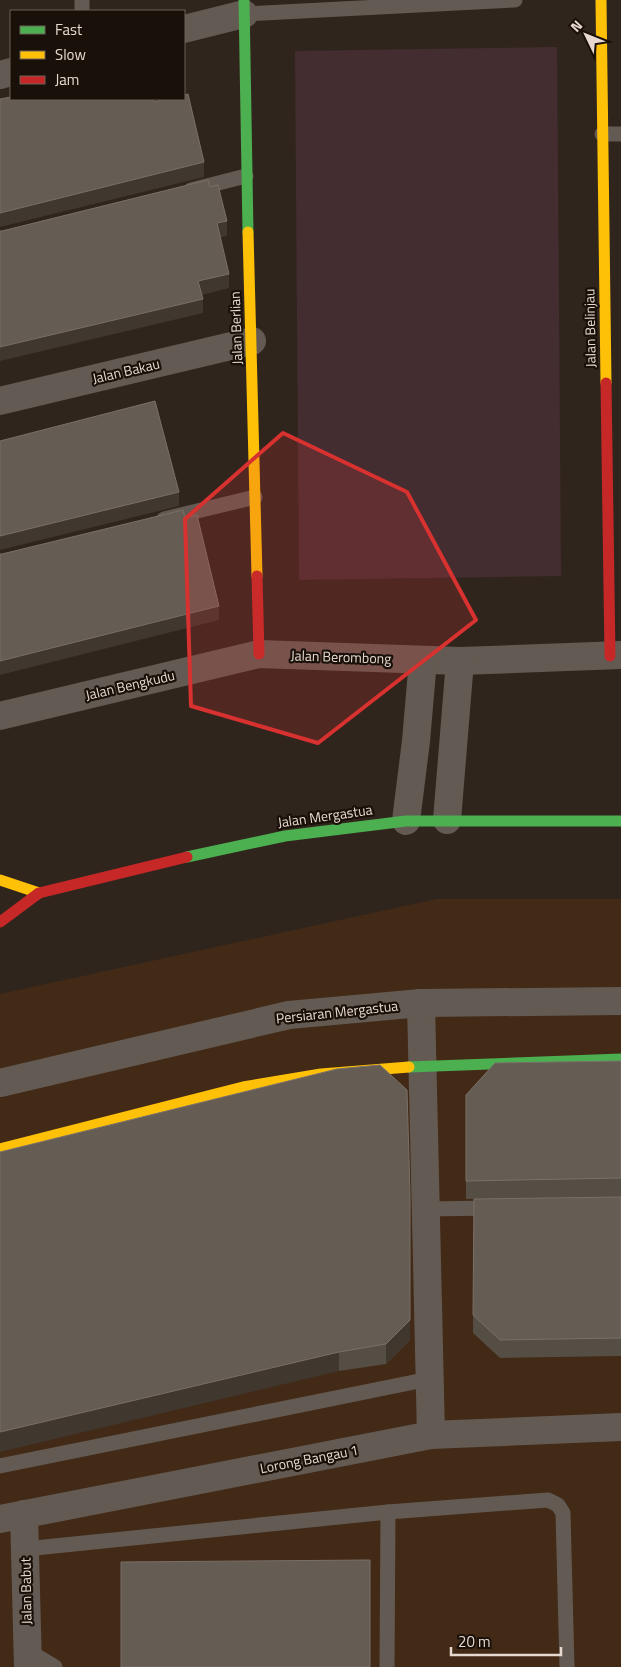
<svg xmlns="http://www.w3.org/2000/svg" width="621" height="1667" font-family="'Titillium Web',sans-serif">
  <rect width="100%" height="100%" fill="#30251d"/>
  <polygon fill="#422a17" points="437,899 621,899 621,1667 0,1667 0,994"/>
  <polygon fill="#442d31" points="557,47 561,576 299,580 295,51"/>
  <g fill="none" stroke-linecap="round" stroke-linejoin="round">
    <g stroke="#635b53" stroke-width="15">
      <polyline points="82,11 82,0"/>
      <polyline points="244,14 515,0"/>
      <polyline points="602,134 621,134"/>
      <polyline points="191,190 246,176"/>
      <polyline points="164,519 255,497"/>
      <polyline points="426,1209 494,1208"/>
      <polyline points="0,1466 429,1379"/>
      <polyline points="25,1549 388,1512 548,1500 558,1505 563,1513 567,1667"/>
      <polyline points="27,1650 55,1667"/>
      <polyline points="387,1667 388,1512"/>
    </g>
    <g stroke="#635b53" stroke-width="28">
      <polyline points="184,29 244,14"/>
      <polyline points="0,75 11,72"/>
      <polyline points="0,401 252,341"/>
      <polyline points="0,716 259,654 460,661 621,655"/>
      <polyline points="447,820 460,661"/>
      <polyline points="406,821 416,741 423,660"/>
      <polyline points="421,1003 431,1435"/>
      <polyline points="0,1083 289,1015 421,1003 621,1001"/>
      <polyline points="24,1514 28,1667"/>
      <polyline points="0,1519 431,1435 621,1427"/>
    </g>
    <g stroke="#4caf50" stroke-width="11">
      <polyline points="244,0 248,232"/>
      <polyline points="187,857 285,836 406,821 621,821"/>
      <polyline points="409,1067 621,1059"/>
    </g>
    <g stroke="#ffc107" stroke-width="11">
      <polyline points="601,0 606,383"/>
      <polyline points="248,232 257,576"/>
      <polyline points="0,880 39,893"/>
      <polyline points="0,1149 243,1087 321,1074 409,1067"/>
    </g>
    <g stroke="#c62828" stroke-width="11">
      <polyline points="606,383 610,656"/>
      <polyline points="257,576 259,654"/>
      <polyline points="0,922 39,893 187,857"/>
    </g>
  </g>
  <g fill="#554e45">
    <polygon points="621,1061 621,1197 466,1199 466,1095"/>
    <polygon points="0,1152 410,1340 386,1364 339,1371"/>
    <polygon points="621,1197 621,1356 500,1358 473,1333 474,1199"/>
  </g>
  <g fill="#40372f">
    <polygon points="204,162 204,177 0,227 0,213"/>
    <polygon points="227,221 227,236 217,238 217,223"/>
    <polygon points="229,274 229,288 198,296 198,281"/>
    <polygon points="203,299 203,313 0,361 0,347"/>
    <polygon points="179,492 179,506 0,550 0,536"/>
    <polygon points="219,606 219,620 0,675 0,661"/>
    <polygon points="410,1193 410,1340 386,1364 386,1344"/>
    <polygon points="339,1352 339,1371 0,1452 0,1432"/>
  </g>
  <g fill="#655c54" stroke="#797068">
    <polygon points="188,94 204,162 0,213 0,99 11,97 11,99 154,99 154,102 166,99 184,99 184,95"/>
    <polygon points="208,180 210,187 218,185 227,221 217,223 229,274 198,281 203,299 0,347 0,231 2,231"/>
    <polygon points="155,401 179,492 0,536 0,441"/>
    <polygon points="183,510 185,518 197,515 219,606 0,661 0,554 2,554"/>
    <polygon points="621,1061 621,1178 466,1181 466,1095 495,1063"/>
    <polygon points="380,1065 407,1090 410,1193 410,1320 386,1344 339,1352 0,1432 0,1152 337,1069"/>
    <polygon points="621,1197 621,1338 500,1340 473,1315 474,1199"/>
    <polygon points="370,1560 370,1667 121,1667 121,1562"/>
  </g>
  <path fill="#d73130" fill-opacity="0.2" stroke="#d73130" stroke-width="4" stroke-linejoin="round" d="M283,433l124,59 69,128 -158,123 -127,-37 -6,-187z"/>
  <g text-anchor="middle" stroke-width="4.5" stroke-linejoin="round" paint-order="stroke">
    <g font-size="14" fill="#e7d9d0" stroke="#191009">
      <text transform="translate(236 328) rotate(-92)" y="5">Jalan Berlian</text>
      <text transform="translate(590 328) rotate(-91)" y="5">Jalan Belinjau</text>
      <text transform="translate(126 371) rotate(-13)" y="5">Jalan Bakau</text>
      <text transform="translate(341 657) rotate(2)" y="5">Jalan Berombong</text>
      <text transform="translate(130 685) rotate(-13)" y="5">Jalan Bengkudu</text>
      <text transform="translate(325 816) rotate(-8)" y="5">Jalan Mergastua</text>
      <text transform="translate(337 1012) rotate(-6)" y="5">Persiaran Mergastua</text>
      <text transform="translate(309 1459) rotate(-11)" y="5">Lorong Bangau 1</text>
      <text transform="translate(26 1591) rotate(-91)" y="5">Jalan Babut</text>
    </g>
  </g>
  <rect x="10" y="10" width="175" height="90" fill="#191009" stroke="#6b6059"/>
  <rect x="20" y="26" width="25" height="8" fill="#4caf50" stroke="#6b6059"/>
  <text x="55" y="35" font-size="15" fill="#e7d9d0">Fast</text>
  <rect x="20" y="51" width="25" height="8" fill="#ffc107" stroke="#6b6059"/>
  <text x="55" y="60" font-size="15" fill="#e7d9d0">Slow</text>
  <rect x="20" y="76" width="25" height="8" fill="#c62828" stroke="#6b6059"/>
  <text x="55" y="85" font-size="15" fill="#e7d9d0">Jam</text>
  <g transform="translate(586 35) rotate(313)" stroke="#191009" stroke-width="4" paint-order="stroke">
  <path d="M0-4L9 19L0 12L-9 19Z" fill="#e7d9d0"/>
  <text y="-8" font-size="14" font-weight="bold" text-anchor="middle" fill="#e7d9d0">N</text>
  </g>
  <path d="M451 1647v8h110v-8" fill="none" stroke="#e7d9d0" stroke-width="2.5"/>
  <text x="458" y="1647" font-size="15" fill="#e7d9d0" stroke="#191009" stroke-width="4" paint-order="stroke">20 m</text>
</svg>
